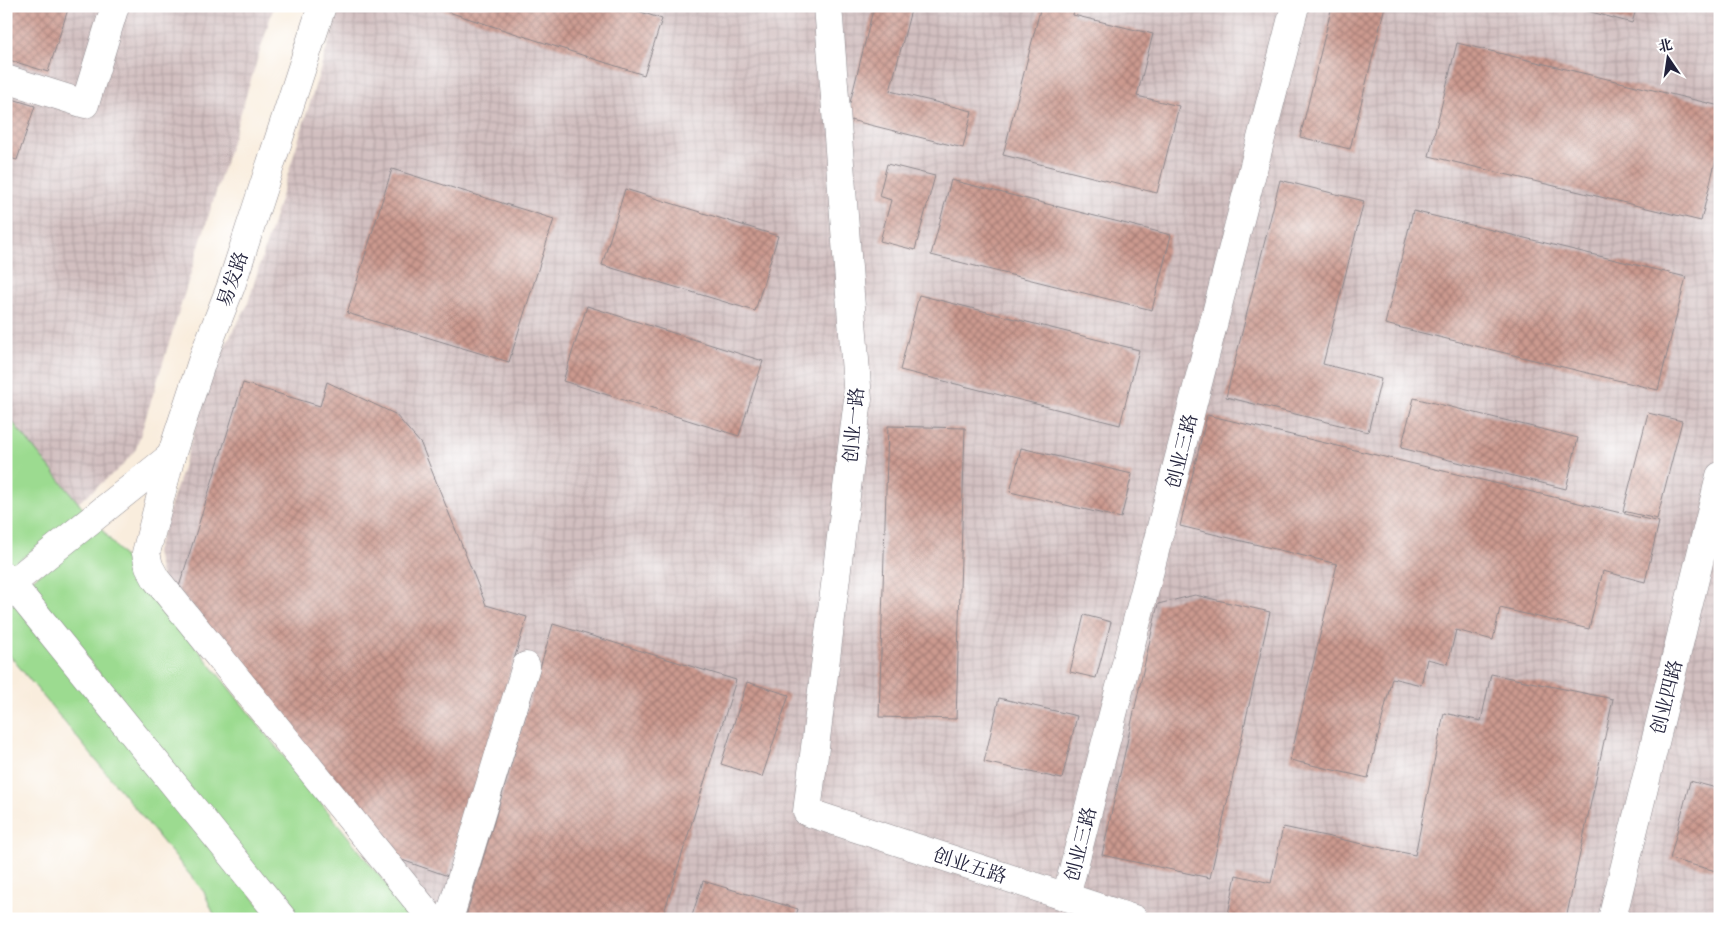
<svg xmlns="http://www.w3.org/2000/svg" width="1726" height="925" font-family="'IM FELL Great Primer','Noto Serif SC',serif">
  <defs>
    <pattern id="industrial-grid" width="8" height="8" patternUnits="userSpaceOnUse" patternTransform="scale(1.25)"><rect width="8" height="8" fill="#d2bfc0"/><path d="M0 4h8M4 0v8" fill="none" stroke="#b4a4a6"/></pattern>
    <pattern id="building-cross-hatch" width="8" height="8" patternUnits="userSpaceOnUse" patternTransform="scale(1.25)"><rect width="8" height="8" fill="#cc9a8f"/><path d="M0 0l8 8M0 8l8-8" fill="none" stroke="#a57d76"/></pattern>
  </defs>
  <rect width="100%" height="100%" fill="#fff"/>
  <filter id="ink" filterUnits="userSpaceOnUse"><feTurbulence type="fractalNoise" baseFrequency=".02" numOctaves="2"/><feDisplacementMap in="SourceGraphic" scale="10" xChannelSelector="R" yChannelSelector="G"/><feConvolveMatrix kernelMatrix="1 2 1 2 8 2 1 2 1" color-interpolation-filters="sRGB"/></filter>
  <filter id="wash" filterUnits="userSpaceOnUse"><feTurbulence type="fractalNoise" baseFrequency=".0096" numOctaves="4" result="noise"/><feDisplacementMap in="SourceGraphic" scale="20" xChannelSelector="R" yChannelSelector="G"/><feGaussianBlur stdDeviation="1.12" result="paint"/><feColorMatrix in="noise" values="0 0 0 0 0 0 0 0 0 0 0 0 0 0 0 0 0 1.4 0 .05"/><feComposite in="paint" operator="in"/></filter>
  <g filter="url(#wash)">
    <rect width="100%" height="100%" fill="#f9eddd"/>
    <g fill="url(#industrial-grid)">
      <polygon points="6,6 274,6 136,449 122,466 78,503 6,414"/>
      <polygon points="340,6 1720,6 1720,919 442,919 161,574 156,552 217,360 247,306"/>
    </g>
    <g fill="#9cdb90" stroke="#5f7e66">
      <polygon points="6,414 85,511 12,566 6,562"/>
      <polygon points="100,527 414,919 294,919 28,583"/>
      <polygon points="13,601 271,919 216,919 204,892 6,651 6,606"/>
    </g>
    <g id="blocks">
      <g fill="url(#building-cross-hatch)">
        <polygon points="6,6 69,6 48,72 6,59"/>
        <polygon points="623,6 662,19 644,75 433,7"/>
        <polygon points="874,6 912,6 890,91 972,111 963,148 846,119"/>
        <polygon points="1041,6 1075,6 1073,15 1153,34 1137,96 1179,106 1157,193 1003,155"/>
        <polygon points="1332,6 1385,6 1350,149 1300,137"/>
        <polygon points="1569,6 1637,6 1632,23"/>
        <polygon points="1457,43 1720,106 1720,142 1701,221 1429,156"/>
        <polygon points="6,97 35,106 17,160 6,157"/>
        <polygon points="887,164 935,176 915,250 880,241 891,200 879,196"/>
        <polygon points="392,169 554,219 509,362 347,313"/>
        <polygon points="951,180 1171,235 1152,310 931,255"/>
        <polygon points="1280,180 1364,201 1323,364 1381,379 1368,432 1226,397"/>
        <polygon points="625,189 778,236 755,311 602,265"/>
        <polygon points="1413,211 1686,277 1658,390 1385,324"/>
        <polygon points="919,295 1139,350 1120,425 900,370"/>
        <polygon points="587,306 763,361 739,436 563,381"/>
        <polygon points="327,382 395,414 421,444 486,605 527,617 448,876 399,859 178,590 243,383 320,406"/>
        <polygon points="1414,398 1578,438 1566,489 1401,448"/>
        <polygon points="1648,413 1682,421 1657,519 1623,511"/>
        <polygon points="1207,415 1659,522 1645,582 1603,571 1589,629 1500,608 1493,640 1456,630 1448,664 1427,659 1421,685 1392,678 1368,778 1290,760 1337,564 1180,526"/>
        <polygon points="888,426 965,428 956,719 879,717"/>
        <polygon points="1021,448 1132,474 1121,518 1010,492"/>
        <polygon points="1195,595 1270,612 1210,878 1102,855 1158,604"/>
        <polygon points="1084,615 1111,622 1096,678 1070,672"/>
        <polygon points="553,624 736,680 662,919 465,919"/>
        <polygon points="1491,674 1613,699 1566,919 1227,919 1236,875 1271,883 1283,827 1415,855 1444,713 1481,721"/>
        <polygon points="747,682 789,695 762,777 721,764"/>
        <polygon points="999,698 1077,716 1062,779 984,762"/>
        <polygon points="1690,781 1720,789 1720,872 1670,859"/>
        <polygon points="703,881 798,909 795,919 691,919"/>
      </g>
    </g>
  </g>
  <g filter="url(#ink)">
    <use href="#blocks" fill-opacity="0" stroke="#8e888c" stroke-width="1"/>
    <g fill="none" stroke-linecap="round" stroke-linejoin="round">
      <g stroke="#8e888c" stroke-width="29">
        <g id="minor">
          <polyline points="322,6 231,286 204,355 171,456 146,553 149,566 156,579 432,919"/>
          <polyline points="828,6 858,399 807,812 1134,919"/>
          <polyline points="6,79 85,104 115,6"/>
          <polyline points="6,577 283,919"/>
          <polyline points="6,588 171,456"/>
          <polyline points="1066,897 1295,6"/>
          <polyline points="449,919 526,666"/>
          <polyline points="1612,919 1720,476"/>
        </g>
      </g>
      <use href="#minor" stroke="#fff" stroke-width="28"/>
    </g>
  </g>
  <g text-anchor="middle" stroke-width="5" stroke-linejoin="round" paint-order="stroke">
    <g font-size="19" fill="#22223b" stroke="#fff">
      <text transform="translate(232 279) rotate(-71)" y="7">易发路</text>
      <text transform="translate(853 425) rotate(-85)" y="7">创业一路</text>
      <text transform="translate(1181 451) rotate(-76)" y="7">创业三路</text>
      <text transform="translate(1666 697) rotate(-76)" y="7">创业四路</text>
      <text transform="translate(1080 844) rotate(-76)" y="7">创业三路</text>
      <text transform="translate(970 865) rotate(18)" y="7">创业五路</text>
    </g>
  </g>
  <rect width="1726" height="925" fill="none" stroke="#fff" stroke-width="25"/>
  <g transform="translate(1668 58) rotate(347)" stroke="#ffffff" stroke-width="4" paint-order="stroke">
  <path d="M0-4L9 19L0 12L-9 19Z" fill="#22223b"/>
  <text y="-8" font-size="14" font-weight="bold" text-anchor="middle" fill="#22223b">北</text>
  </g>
</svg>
